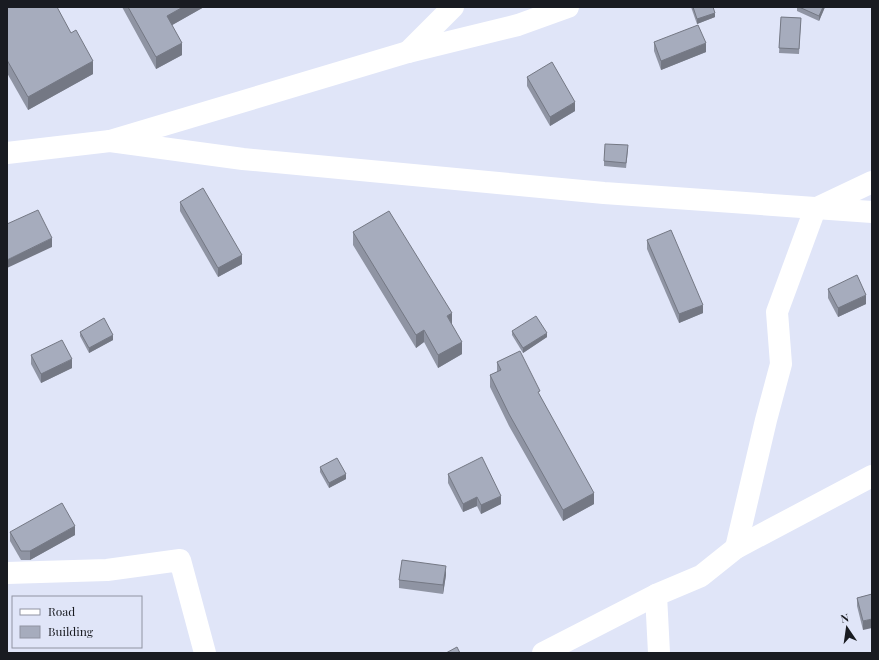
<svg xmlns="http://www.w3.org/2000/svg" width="879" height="660" font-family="'Playfair Display',serif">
  <rect width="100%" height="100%" fill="#e0e5f8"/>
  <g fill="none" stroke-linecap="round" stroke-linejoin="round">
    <g stroke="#fff" stroke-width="22">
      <polyline points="408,52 453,7"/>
      <polyline points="110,141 408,52 518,25 568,7"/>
      <polyline points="736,548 766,420 781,364 777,312 815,209 872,182"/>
      <polyline points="7,573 107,570 180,560 205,653"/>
      <polyline points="656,595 659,653"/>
      <polyline points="543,653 656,595 701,576 736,548 872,476"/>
    </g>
    <polyline stroke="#fff" stroke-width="22" points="7,153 110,141 243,159 604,193 872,212"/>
  </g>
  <g fill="#8f94a3">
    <polygon points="7,7 71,33 93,74 28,110 7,73"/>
    <polygon points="122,7 204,7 172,25 182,55 156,69"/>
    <polygon points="691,7 713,7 715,17 697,24"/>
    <polygon points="797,7 825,7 819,21 797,11"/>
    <polygon points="781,17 801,18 799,54 779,53"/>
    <polygon points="654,42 706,52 661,70 654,51"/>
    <polygon points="527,77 575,111 550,126 527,86"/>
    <polygon points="628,150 626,168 604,166 604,161"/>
    <polygon points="180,202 242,264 218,277 180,211"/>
    <polygon points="353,232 452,325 462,354 438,368 424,342 416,348 353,245"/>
    <polygon points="647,240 703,313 679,323 647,249"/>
    <polygon points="828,289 866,304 838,317 828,298"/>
    <polygon points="512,331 547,337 523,353 512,335"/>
    <polygon points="80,332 113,340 89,353 80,336"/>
    <polygon points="31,355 72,368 41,383 31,364"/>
    <polygon points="497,362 540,396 594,504 563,521 509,426 490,387 490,375 497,372"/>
    <polygon points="320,467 346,479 329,488 320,472"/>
    <polygon points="448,474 501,504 481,514 477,506 463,512 448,483"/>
    <polygon points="10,532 75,535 30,560 21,560 10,541"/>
    <polygon points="446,575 443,594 399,588 399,580"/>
    <polygon points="872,594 863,630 857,606 857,598"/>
  </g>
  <g fill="#747884">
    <polygon points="183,7 204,7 167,28 167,16"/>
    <polygon points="823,7 825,7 819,21 819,16"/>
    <polygon points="715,13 715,17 697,24 697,19"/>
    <polygon points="182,43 182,55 156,69 156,57"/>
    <polygon points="706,43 706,52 661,70 661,61"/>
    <polygon points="93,61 93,74 28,110 28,97"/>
    <polygon points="575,102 575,111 550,126 550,117"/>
    <polygon points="52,238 52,247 7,268 7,260"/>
    <polygon points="242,255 242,264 218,277 218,268"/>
    <polygon points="866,295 866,304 838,317 838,308"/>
    <polygon points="703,305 703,313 679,323 679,314"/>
    <polygon points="452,313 452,325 447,316"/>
    <polygon points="424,330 424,342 416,348 416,335"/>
    <polygon points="547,333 547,337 523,353 523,348"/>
    <polygon points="113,335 113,340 89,353 89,348"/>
    <polygon points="462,342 462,354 438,368 438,355"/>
    <polygon points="72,359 72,368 41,383 41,374"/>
    <polygon points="346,474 346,479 329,488 329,483"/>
    <polygon points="594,493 594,504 563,521 563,510"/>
    <polygon points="501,496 501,504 481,514 481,505"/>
    <polygon points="477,497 477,506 463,512 463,504"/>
    <polygon points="75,526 75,535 30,560 30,551"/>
    <polygon points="446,566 446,575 443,594 443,585"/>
    <polygon points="872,619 872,628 863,630 863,621"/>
  </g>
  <g fill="#a6acbd" stroke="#747884">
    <polygon points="7,7 57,7 71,33 76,30 93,61 28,97 7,60"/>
    <polygon points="128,7 183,7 167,16 182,43 156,57"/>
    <polygon points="693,7 713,7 715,13 697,19"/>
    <polygon points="799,7 823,7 819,16"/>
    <polygon points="781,17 801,18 799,49 779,48"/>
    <polygon points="698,25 706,43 661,61 654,42"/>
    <polygon points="552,62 575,102 550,117 527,77"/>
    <polygon points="605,144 628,145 626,163 604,161"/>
    <polygon points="203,188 242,255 218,268 180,202"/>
    <polygon points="38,210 52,238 7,260 7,224"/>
    <polygon points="389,211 452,313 447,316 462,342 438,355 424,330 416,335 353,232"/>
    <polygon points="671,230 703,305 679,314 647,240"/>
    <polygon points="857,275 866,295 838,308 828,289"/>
    <polygon points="536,316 547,333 523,348 512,331"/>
    <polygon points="104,318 113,335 89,348 80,332"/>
    <polygon points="62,340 72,359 41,374 31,355"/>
    <polygon points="520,351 540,391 538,392 594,493 563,510 509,414 490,375 501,370 497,362"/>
    <polygon points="482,457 501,496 481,505 477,497 463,504 448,474"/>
    <polygon points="337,458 346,474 329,483 320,467"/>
    <polygon points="62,503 75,526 30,551 21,551 10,532"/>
    <polygon points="402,560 446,566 443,585 399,580"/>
    <polygon points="872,594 872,619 863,621 857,598"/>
    <polygon points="457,647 460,653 446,653"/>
  </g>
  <rect width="879" height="660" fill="none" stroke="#191b21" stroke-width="16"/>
  <rect x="12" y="596" width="130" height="52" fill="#e0e5f8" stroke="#9094a2"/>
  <rect x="20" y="609" width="20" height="6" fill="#ffffff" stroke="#9094a2"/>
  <text x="48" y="616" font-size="12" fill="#191b21">Road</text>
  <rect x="20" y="626" width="20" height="12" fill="#a6acbd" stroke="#9094a2"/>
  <text x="48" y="636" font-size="12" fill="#191b21">Building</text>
  <g transform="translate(847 628) rotate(347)" stroke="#e0e5f8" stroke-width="3" paint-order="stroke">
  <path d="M0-3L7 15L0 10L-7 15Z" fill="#191b21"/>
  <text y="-6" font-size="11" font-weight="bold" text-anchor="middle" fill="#191b21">N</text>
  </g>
</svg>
